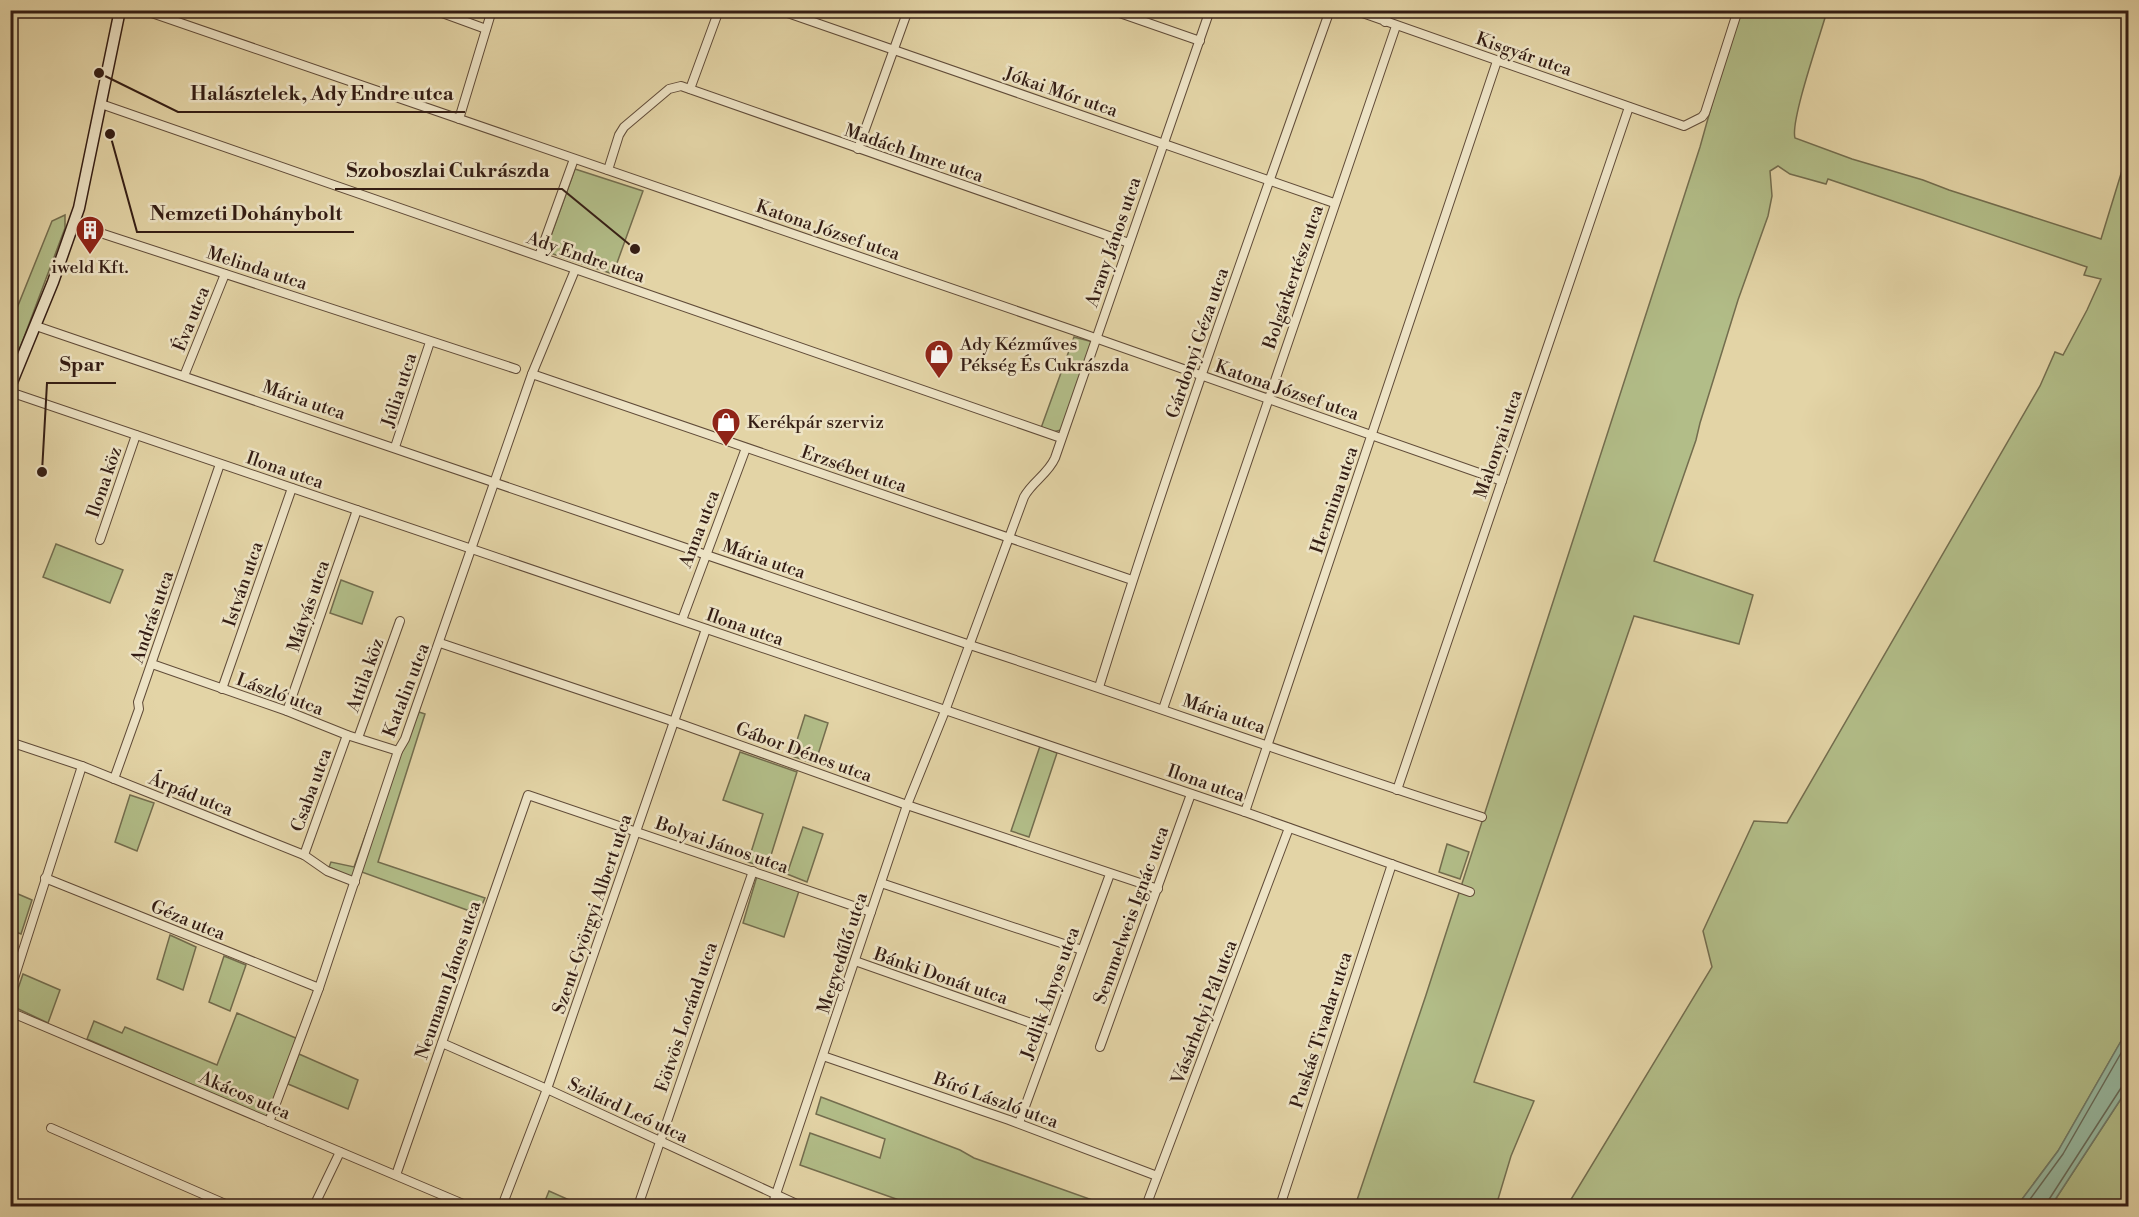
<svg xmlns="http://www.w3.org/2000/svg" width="2139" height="1217" font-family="'Libre Bodoni',serif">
  <rect width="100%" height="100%" fill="#e3d4a6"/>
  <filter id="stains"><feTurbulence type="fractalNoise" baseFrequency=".00333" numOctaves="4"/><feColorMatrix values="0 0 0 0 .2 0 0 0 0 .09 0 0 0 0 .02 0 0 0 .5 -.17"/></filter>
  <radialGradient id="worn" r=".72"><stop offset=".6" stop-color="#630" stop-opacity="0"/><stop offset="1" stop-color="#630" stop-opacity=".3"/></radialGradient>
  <g fill="#b2bd88" stroke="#736d4e" stroke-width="1.5">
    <path d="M1738,11h89c-6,22 -37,110 -32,127l57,21 71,21 26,10 152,49 27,-88v878l-70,122 -41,55h-450l145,-239 -9,-36 51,-110 33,2 253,-437 15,-34 8,3 24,-45 14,-31 -17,-4 3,-8 -259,-88 -2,5 -36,-10 -12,-8 -8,5 2,25 -4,20 -30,84 -38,123 -4,17 -42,121 99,34 -14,49 -105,-28 -160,466 60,19 -23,55 -15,50h-141l71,-211 274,-848z"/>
    <polygon points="575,169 643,191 613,274 550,253 547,247"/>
    <polygon points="65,215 65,228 11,372 11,323 52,221"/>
    <polygon points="1074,337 1093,342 1061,430 1053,432 1041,428"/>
    <polygon points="56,544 123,570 110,603 43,577"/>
    <polygon points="341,580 373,592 362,624 330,613"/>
    <polygon points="419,712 425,714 378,862 485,898 478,914 362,872 351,877 329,867 331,862 354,867 394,755 414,724"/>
    <polygon points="805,715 828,723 815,764 792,756"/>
    <polygon points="1040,746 1057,753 1029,837 1011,831"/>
    <polygon points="740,752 797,772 767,868 748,862 763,814 723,800"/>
    <polygon points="130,795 154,803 137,851 115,842"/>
    <polygon points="803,827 823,834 807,882 787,874"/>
    <polygon points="1447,844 1469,852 1460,879 1439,872"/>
    <polygon points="757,876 799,891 784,937 743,923"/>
    <polygon points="11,891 32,900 21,934 11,930"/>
    <polygon points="170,935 196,947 183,990 157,979"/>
    <polygon points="224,956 246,965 230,1011 209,1002"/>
    <polygon points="23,974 60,990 48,1023 12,1006"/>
    <polygon points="237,1013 298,1039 266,1117 87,1039 94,1021 122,1033 125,1027 217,1065"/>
    <polygon points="299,1054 358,1080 348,1109 288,1084"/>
    <polygon points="2128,1088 2128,1206 2051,1206"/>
    <polygon points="821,1097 960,1150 974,1158 1098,1202 1094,1206 916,1206 800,1165 810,1133 880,1158 885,1139 816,1114"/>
    <polygon points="549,1191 574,1202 572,1206 543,1206"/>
  </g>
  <polygon fill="#97b9a1" stroke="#6f7b69" stroke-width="1.5" points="2128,1029 2128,1088 2051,1206 2017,1206 2058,1151"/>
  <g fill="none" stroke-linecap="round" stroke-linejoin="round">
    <g stroke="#666b5a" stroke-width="1.5">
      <polyline points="2025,1206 2063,1154 2128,1041"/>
      <polyline points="2047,1206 2048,1201 2121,1088 2128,1085"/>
    </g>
    <g stroke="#604b38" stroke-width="10">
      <g id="minor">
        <polyline points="143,10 1081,333 1502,481"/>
        <polyline points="434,10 486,29"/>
        <polyline points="779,10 1334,203"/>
        <polyline points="1111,10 1200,41"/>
        <polyline points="1354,10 1684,126 1702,117 1705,113 1738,10"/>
        <polyline points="1385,22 1389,10"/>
        <polyline points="690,89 719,10"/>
        <polyline points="101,104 1061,438"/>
        <polyline points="459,119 492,10"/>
        <polyline points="858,149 908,10"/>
        <polyline points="608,170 619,135 624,127 669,89 681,86 1129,243"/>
        <polyline points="73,224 516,369"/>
        <polyline points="539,256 574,159"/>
        <path d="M36,326l934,319c172,56 341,118 512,172"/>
        <polyline points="532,374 1132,580"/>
        <polyline points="184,376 225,274"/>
        <polyline points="10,392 1245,812 1470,892"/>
        <polyline points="395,447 430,342"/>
        <polyline points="100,540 136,435"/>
        <polyline points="682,620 746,448"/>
        <polyline points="440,643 675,722 907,805 1158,889"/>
        <polyline points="152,664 287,711 347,735 398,751"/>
        <path d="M1099,687c71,-228 151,-452 231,-677"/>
        <polyline points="222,689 292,488"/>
        <polyline points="1163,709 1396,26"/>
        <polyline points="287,711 357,510"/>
        <polyline points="358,738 400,621"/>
        <polyline points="10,742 82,766 304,855 327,871 355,882"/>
        <polyline points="114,779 139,709 138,702 220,464"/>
        <polyline points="1397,790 1629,107"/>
        <polyline points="1245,812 1497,61"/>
        <polyline points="304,855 347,735"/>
        <polyline points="45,878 319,988"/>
        <polyline points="881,883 1082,950"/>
        <polyline points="855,961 1051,1030"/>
        <polyline points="10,991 82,766"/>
        <polyline points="10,1012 468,1206"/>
        <polyline points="442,1043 547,1089 801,1206"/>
        <polyline points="1100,1047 1191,794"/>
        <polyline points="823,1056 1009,1120 1157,1176"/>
        <polyline points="269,1122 319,988 398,751 405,739 532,374 575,270"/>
        <polyline points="1019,1123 1110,874"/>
        <polyline points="51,1128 230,1206"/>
        <polyline points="396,1175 528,795 871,912"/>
        <polyline points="314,1206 340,1152"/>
        <polyline points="502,1206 547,1089 706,629"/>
        <polyline points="638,1206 753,871"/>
        <path d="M772,1206l135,-401 38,-94 79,-214c8,-15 24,-23 31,-39l155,-448"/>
        <polyline points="1146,1206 1289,828"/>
        <polyline points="1280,1206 1392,864"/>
      </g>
    </g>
    <g stroke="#341d14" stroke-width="13">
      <polyline id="secondary" points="10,387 53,282 79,208 120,10"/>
    </g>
    <use href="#minor" stroke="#ede3c5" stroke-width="8"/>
    <use href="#secondary" stroke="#ede3c5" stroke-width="10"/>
  </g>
  <defs>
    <g id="building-pin" transform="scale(1.5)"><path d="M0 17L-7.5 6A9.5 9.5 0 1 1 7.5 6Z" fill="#8f2418" stroke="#ede3c5"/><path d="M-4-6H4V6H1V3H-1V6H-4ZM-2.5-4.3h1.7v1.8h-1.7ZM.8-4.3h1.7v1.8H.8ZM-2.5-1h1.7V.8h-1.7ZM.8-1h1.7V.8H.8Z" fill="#fff"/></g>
    <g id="shop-pin" transform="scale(1.5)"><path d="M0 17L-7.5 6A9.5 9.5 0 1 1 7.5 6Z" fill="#8f2418" stroke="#ede3c5"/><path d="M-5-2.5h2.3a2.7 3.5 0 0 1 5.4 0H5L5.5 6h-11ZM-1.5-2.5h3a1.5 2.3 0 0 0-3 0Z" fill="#fff"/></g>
  </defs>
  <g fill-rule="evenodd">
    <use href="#building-pin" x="90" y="230"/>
    <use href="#shop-pin" x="939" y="354"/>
    <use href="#shop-pin" x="726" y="422"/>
  </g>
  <g text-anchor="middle" stroke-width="5" stroke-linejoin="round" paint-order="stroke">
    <g font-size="18" fill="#341d14" stroke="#ede3c5">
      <text transform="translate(1524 54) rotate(19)" y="6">Kisgyár utca</text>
      <text transform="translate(1061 92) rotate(19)" y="6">Jókai Mór utca</text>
      <text transform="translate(914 153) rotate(19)" y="6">Madách Imre utca</text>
      <text transform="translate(828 230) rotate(19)" y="6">Katona József utca</text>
      <text transform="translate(1113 242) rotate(-71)" y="6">Arany János utca</text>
      <text transform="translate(586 257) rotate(19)" y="6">Ady Endre utca</text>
      <text transform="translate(257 268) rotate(18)" y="6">Melinda utca</text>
      <text transform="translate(1293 277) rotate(-71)" y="6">Bolgárkertész utca</text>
      <text transform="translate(191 319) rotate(-68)" y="6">Éva utca</text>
      <text transform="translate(1197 343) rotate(-71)" y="6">Gárdonyi Géza utca</text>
      <text transform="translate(399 390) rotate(-72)" y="6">Júlia utca</text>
      <text transform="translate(1287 390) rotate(19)" y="6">Katona József utca</text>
      <text transform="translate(304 400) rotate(19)" y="6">Mária utca</text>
      <text transform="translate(1498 444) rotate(-71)" y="6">Malonyai utca</text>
      <text transform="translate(854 469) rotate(19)" y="6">Erzsébet utca</text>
      <text transform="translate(285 470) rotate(19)" y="6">Ilona utca</text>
      <text transform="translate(104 482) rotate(-71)" y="6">Ilona köz</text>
      <text transform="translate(1334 500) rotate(-71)" y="6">Hermina utca</text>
      <text transform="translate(699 529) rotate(-69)" y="6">Anna utca</text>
      <text transform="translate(764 559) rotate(19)" y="6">Mária utca</text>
      <text transform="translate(243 584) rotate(-71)" y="6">István utca</text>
      <text transform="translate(308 606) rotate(-71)" y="6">Mátyás utca</text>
      <text transform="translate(152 617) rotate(-71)" y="6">András utca</text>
      <text transform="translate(745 627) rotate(19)" y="6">Ilona utca</text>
      <text transform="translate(365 675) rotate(-70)" y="6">Attila köz</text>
      <text transform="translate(406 690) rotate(-69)" y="6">Katalin utca</text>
      <text transform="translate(280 694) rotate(20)" y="6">László utca</text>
      <text transform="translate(1224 714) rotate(19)" y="6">Mária utca</text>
      <text transform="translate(804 752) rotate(20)" y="6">Gábor Dénes utca</text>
      <text transform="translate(1206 783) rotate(19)" y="6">Ilona utca</text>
      <text transform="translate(311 790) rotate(-70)" y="6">Csaba utca</text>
      <text transform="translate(191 794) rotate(22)" y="6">Árpád utca</text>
      <text transform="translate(722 845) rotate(19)" y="6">Bolyai János utca</text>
      <text transform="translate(592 914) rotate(-71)" y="6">Szent-Györgyi Albert utca</text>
      <text transform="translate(1131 915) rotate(-70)" y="6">Semmelweis Ignác utca</text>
      <text transform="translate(188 920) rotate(22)" y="6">Géza utca</text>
      <text transform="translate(842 953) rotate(-72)" y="6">Megyedűlő utca</text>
      <text transform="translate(941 976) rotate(19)" y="6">Bánki Donát utca</text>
      <text transform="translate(448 980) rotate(-71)" y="6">Neumann János utca</text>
      <text transform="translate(1050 993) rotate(-70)" y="6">Jedlik Ányos utca</text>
      <text transform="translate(1204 1012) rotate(-69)" y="6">Vásárhelyi Pál utca</text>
      <text transform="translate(686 1017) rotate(-71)" y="6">Eötvös Loránd utca</text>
      <text transform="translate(1321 1030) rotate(-72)" y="6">Puskás Tivadar utca</text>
      <text transform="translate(245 1095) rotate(23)" y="6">Akácos utca</text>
      <text transform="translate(996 1100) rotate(20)" y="6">Bíró László utca</text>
      <text transform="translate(628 1110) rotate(25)" y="6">Szilárd Leó utca</text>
    </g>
    <g font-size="18" fill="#341d14" stroke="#ede3c5" text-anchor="start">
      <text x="90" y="273" text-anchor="middle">iweld Kft.</text>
      <text x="960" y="350">Ady Kézműves<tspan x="960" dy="21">Pékség És Cukrászda</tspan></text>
      <text x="747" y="428">Kerékpár szerviz</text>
    </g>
  </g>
  <path fill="none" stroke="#341d14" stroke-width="2" d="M99 73L178 112H465M635 249L562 189H335M110 134L137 232H354M42 472L47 383H116"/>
  <g fill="#341d14" stroke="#ede3c5" stroke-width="2">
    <circle cx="99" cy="73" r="6"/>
    <circle cx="635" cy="249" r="6"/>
    <circle cx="110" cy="134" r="6"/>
    <circle cx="42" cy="472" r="6"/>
  </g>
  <g font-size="20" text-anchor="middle" font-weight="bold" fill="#341d14" stroke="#ede3c5" stroke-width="5" stroke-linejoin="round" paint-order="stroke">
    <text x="322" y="100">Halásztelek, Ady Endre utca</text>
    <text x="448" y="177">Szoboszlai Cukrászda</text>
    <text x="246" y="220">Nemzeti Dohánybolt</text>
    <text x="82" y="371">Spar</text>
  </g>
  <rect width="2139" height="1217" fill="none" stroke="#e3d4a6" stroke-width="36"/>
  <rect x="12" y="12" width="2115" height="1193" fill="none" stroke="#341d14" stroke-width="3"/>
  <rect x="18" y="18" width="2103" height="1181" fill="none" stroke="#341d14" stroke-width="1.5"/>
  <rect width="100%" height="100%" filter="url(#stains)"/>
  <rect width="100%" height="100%" fill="url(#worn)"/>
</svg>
